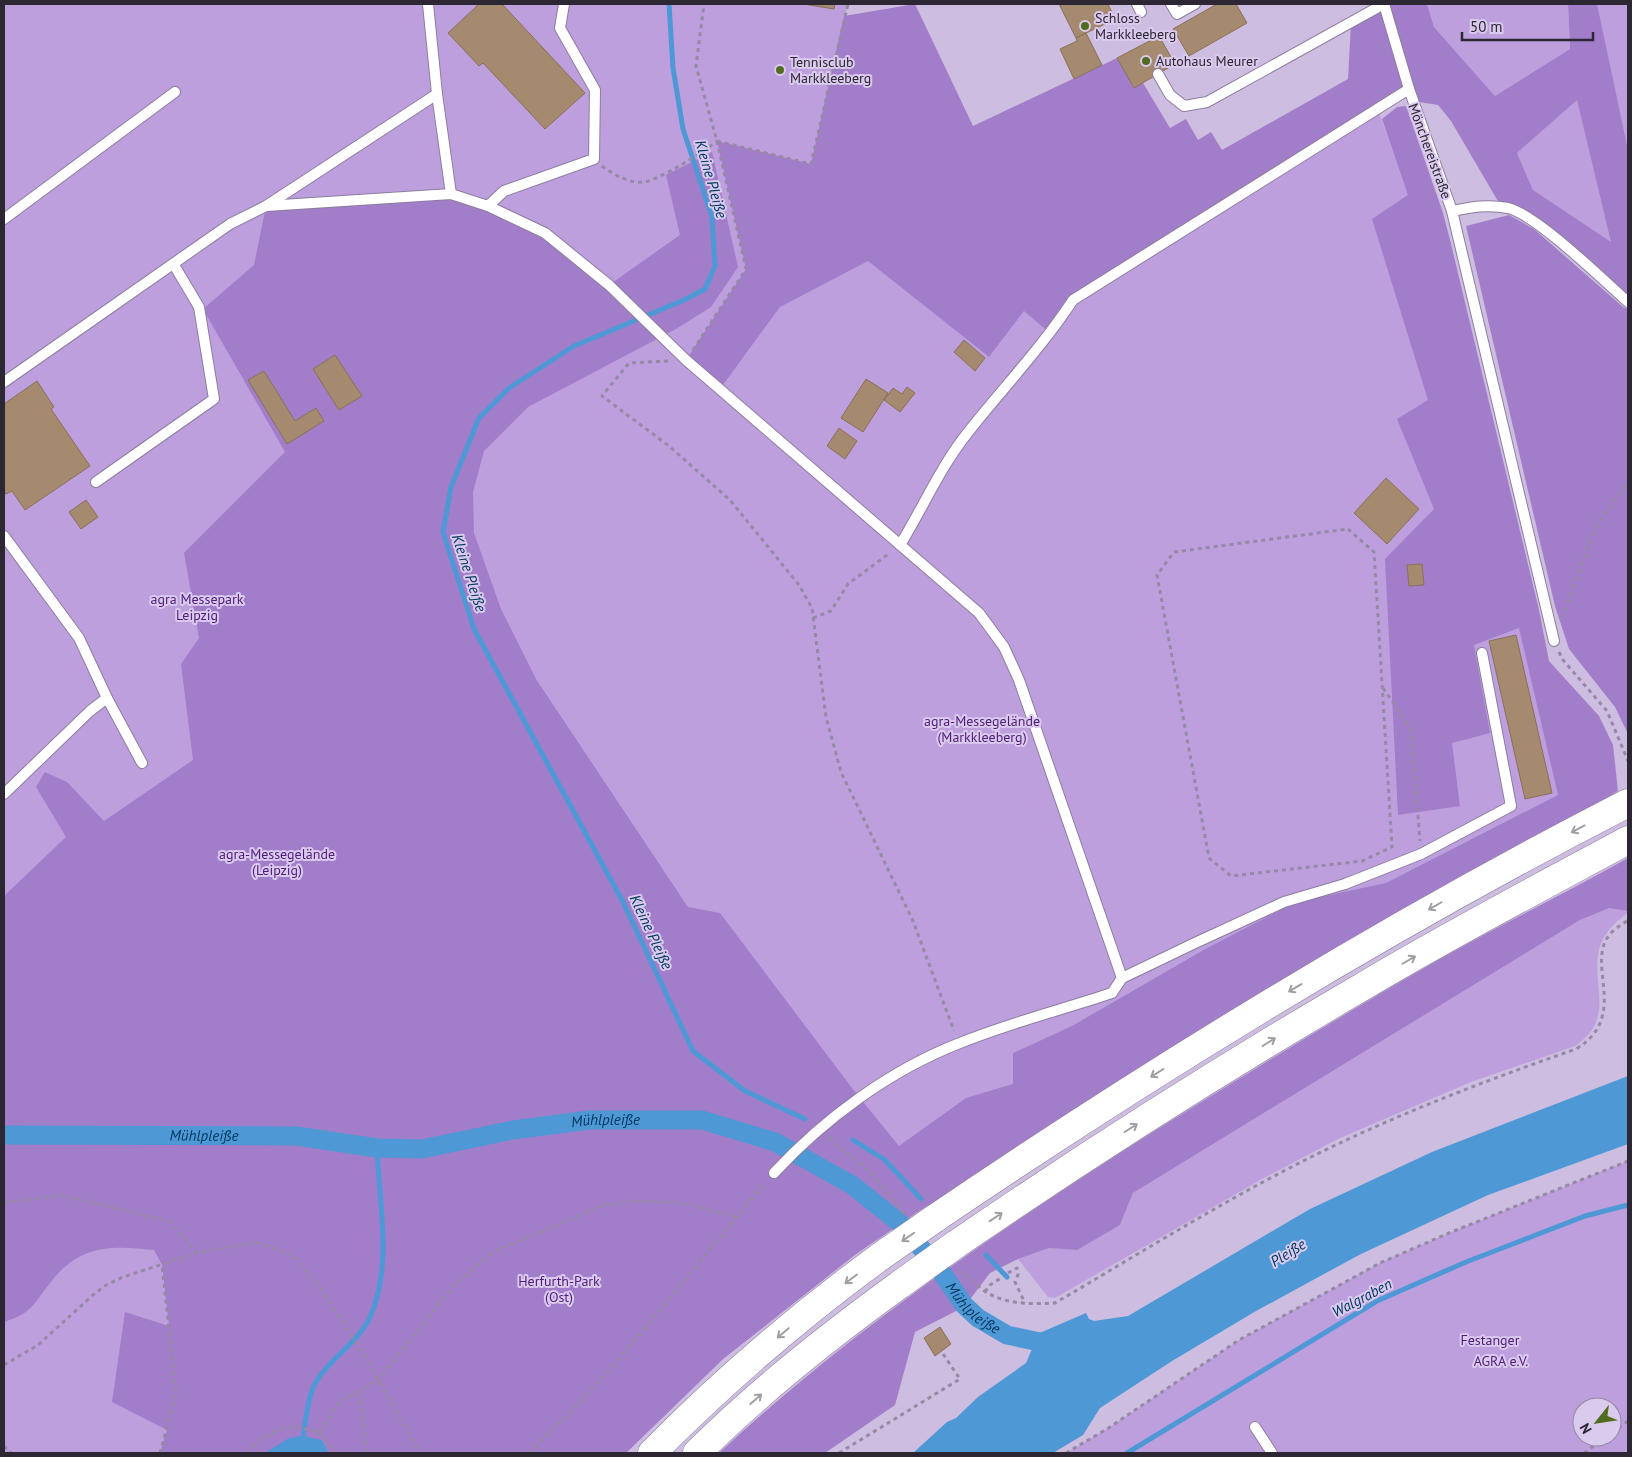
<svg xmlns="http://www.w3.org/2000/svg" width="1632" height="1457" font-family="'PT Sans',sans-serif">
  <rect width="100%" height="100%" fill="#cdbde0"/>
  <g fill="#bd9fde" fill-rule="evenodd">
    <polygon points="4,4 848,4 811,164 869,261 989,357 1024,311 1073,300 1378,110 1409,195 1520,628 1564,821 942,1199 925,1207 856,1254 723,1359 626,1453 4,1453"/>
    <polygon points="1427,4 1568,4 1570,49 1495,96 1434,27"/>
    <polygon points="1597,4 1628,4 1628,150 1598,15"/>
    <polygon points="1577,99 1612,243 1533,190 1517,153"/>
    <path d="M1609,907l19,4v2c-66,44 4,95 -53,133l-104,36 -133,57 -76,40 -207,119 -7,-1 -30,-38 31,-11 28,1 43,-24 13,-32 447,-273z"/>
    <path d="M1628,1161v292h-562l41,-24 132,-89 141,-77 69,-30zM1582,1407h30v30h-30z"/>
  </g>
  <g fill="#a27dc9" fill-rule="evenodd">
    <path d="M915,4l58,122 144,-68 17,30 9,-5 27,45 16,-9 12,21 13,-8 11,18 126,-71 3,-56 33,-19h43l7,23 61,69 75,-47 -2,-45h29l31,146v152l-90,-79 -36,-15 -51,-87 -13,-16 -25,-4 -4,-11 -336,210 -22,34 -27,-23 -35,46 -121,-96 -88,46 -60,82 -34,-29 60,-91 -29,-128 94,23 33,-148zM1577,100l34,142 -78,-52 -16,-37z"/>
    <path d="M1406,106l37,107 8,31 88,366 10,51 50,55 14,29 5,46 -676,408 -17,8 -69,47 -133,105 -97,94h-297l-7,-13 -57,13h-105l7,-23 -55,-28 13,-90 44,14 -7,-61 -8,-15c-44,-5 -75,-5 -104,33 -18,23 -18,30 -46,39v-426l62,-59 -30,-50 9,-15 22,10 37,39 89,-61 -12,-96 18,-26 -15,-85 101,-101 -82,-143 51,-44 12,-59 185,-12 94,39 64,52 71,-50 -14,-60 46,-23 26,115 -27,40 -35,22 -148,78 -44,44 -11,41 1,41 27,76 35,70 152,228 32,6 135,179 44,54 67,-48 47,-14v-31l59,-27 135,-78 89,-46 90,-19 172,-88 -39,-167 -45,17 16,88 -38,10 8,63 -62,9 -13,-256 49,-50 -37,-90 31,-19 -56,-181 36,-24 -26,-76 15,-12z"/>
    <polygon points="1509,215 1534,229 1623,307 1628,309 1628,734 1615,707 1569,649 1555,606 1466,226"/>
    <path d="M1628,858v53l-19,-3 -29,12 -447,273 -13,32 -43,25 -28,-2 -31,11 -28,14 -19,25 -13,12 -43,22 -20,73 -70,48h-106c130,-121 277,-221 426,-316 98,-61 195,-121 295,-178 62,-35 126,-66 188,-101z"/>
  </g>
  <g fill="#4e98d5">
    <polygon points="1628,1076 1628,1144 1488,1195 1361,1254 1324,1274 1256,1311 1172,1361 1100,1408 1083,1435 1053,1453 913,1453 947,1422 956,1418 978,1397 1026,1363 1033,1347 1028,1346 1030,1334 1035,1335 1086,1313 1089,1319 1094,1321 1128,1316 1310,1209 1432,1152"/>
    <polygon points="303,1436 322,1440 329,1453 265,1453 289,1438"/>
  </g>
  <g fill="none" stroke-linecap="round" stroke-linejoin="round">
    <g stroke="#4e98d5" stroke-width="5">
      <polyline points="669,4 673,68 683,129 712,217 715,266 705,289 684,300 574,346 509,388 479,418 451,487 443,532 474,629 623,902 693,1051 745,1091 805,1119"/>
      <polyline points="853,1140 885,1160 921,1199"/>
      <polyline points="986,1255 1007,1277"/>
      <path d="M303,1436c3,-16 4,-34 10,-48 12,-27 44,-43 57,-71 23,-51 9,-114 7,-169"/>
      <polyline points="1127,1453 1377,1301 1466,1262 1585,1216 1628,1205"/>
    </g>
    <path stroke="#4e98d5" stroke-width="19" id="s1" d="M4,1135l292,1 81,12 45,1 91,-19 76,-10h113l73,22 77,43 49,39 41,49 22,32 14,13 29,17 47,10"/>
  </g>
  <g fill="#a58a6f" stroke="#8a7056">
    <polygon points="479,4 502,4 585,93 545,129 483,63 479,66 448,33"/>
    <polygon points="803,4 835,4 834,9"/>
    <polygon points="1059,4 1108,4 1115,19 1076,38"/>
    <polygon points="1217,4 1236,4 1247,23 1189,56 1173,29"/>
    <polygon points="1086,33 1102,65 1074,79 1060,49 1077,41 1076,38"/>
    <polygon points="1159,36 1175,64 1134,88 1117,58"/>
    <polygon points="964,340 985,358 975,371 954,352"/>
    <polygon points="335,355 362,396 339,410 313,369"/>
    <polygon points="264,371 295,421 316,408 324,421 287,444 248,380"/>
    <polygon points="866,379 888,393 863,432 841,418"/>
    <polygon points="37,381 54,407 51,409 90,466 25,510 12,491 6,494 4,491 4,404"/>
    <polygon points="907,387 915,393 900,412 884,400 893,388 902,394"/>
    <polygon points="839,428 857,441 845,459 827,446"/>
    <polygon points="1386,478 1419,509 1387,544 1354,513"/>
    <polygon points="86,500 98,517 81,529 69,512"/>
    <polygon points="1422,564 1424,585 1409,586 1407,565"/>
    <polygon points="1516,635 1552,793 1525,799 1489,641"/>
    <polygon points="940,1327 951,1344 935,1356 924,1338"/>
  </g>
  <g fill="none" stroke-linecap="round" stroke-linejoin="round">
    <g stroke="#8d7e9e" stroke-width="12">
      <g id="lane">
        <polyline points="428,4 437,94 451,194"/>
        <polyline points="1137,4 1141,12"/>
        <polyline points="1171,4 1177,14 1195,4"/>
        <polyline points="1384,4 1409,89 1452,211 1554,641"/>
        <polyline points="1158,74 1170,95 1184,106 1207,102 1384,4"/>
        <polyline points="266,206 451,194 488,206 545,233 609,285 686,360 979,613 1004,647 1019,680 1122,978"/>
        <polyline points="488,206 504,191 594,159 595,90 560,28 564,4"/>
        <path d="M1452,211c20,-4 36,-7 56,-3 29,7 95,72 120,94"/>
        <polyline points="4,219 175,92"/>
        <polyline points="4,382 230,224 266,206 437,94"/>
        <polyline points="96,482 214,399 199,307 174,265"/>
        <polyline points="4,536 79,638 107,698 90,711 4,794"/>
        <path d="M900,545c24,-39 40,-78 69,-114 35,-44 73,-84 104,-131l336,-211"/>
        <polyline points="107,698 142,763"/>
        <path d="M774,1173c50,-54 116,-103 186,-130 49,-20 101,-33 152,-50l10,-15 73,-35 89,-41 61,-18 76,-30 90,-48 -29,-153"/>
        <polyline points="1255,1427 1272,1453"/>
      </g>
    </g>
    <g stroke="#8d7e9e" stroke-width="29">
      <g id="highway">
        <path d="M934,1219c224,-152 454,-293 694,-416"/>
        <path d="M955,1245c133,-91 268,-177 407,-258 87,-52 177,-99 266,-147"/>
        <path d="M652,1453c71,-72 147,-137 229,-197"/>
        <path d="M697,1453c63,-63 133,-118 205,-170"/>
      </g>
    </g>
    <g stroke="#9689a4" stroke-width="3" stroke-dasharray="4 4" stroke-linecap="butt">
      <polyline points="717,141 811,164 848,4"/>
      <path d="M602,166c12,9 28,18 43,16 15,-3 59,-30 72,-41"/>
      <polyline points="693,350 746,269 717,141 696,66 704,4"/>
      <polyline points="668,361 629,363 602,396 669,446 730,500 799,585 812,608 826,717 841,772 913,921 954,1031"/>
      <polygon points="1348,529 1374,552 1392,847 1362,861 1231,876 1209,858 1157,575 1174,552"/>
      <polyline points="813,618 831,611 848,584 890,553"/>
      <polyline points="1562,618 1597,524 1628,483"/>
      <polyline points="1559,652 1563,660 1607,711 1628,761"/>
      <polyline points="1383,688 1411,729 1420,841"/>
      <polyline points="829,1137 836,1145 872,1173 904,1214"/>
      <polyline points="4,1203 60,1195 169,1221 197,1253"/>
      <path d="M958,1271c12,4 17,14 28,21 21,13 46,12 69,11 94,-55 187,-114 285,-160 76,-36 156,-66 236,-94 56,-34 6,-88 36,-117 5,-5 11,-8 16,-12"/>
      <polyline points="1008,1273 1017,1268 1018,1275 1015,1282 1025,1303"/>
      <polyline points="985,1292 990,1285 1001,1278"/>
      <polyline points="4,1365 38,1345 93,1295 106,1285 123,1277 197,1253 256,1242 292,1255 319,1286 362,1351 420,1453"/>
      <polyline points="359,1393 367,1453"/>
      <polyline points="319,1432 335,1453"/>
      <polyline points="1612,1433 1628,1421"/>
      <polyline points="4,1446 11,1453"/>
      <polyline points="160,1453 176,1394 162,1265"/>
      <path d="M248,1453c7,-12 32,-27 47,-26 8,1 16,3 24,5l19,-29 41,-24 76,-95 38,-32 109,-46 29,-5 53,2 53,14"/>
      <path d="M529,1453c87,-82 159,-179 236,-270"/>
      <polyline points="839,1453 960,1379 941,1351"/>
      <polyline points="1066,1453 1107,1429 1239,1340 1380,1263 1449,1233 1628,1161"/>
      <polyline points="1584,1453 1606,1437"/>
    </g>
    <use href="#lane" stroke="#fff" stroke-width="10"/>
    <use href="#highway" stroke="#fff" stroke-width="28"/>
    <g stroke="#8d7e9e" stroke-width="29" stroke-linecap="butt">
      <g id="highway-bridge">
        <polyline points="881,1256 934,1219"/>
        <polyline points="902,1283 955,1245"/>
      </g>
    </g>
    <use href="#highway-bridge" stroke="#fff" stroke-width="28"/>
  </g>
  <defs><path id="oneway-shaft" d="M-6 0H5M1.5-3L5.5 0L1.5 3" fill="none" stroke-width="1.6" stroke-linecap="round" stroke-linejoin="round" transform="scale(1.25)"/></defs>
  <g stroke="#a09ea4">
    <use href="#oneway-shaft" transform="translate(1578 829) rotate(152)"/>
    <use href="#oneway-shaft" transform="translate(1435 906) rotate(150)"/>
    <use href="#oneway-shaft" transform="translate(1409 960) rotate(-30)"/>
    <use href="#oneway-shaft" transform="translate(1295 988) rotate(149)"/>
    <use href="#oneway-shaft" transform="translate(1269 1042) rotate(-32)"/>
    <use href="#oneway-shaft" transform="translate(1157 1073) rotate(148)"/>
    <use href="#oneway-shaft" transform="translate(1131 1128) rotate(-32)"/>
    <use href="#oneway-shaft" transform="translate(996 1217) rotate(-34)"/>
    <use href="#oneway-shaft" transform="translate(908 1237) rotate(145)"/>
    <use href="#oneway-shaft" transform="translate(851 1279) rotate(143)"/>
    <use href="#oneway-shaft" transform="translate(783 1333) rotate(140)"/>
    <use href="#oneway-shaft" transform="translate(756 1399) rotate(-41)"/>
  </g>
  <g fill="#526c1f" stroke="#dacaed" stroke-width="2">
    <circle cx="1085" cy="26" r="5"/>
    <circle cx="1146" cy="61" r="5"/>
    <circle cx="780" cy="70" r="5"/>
  </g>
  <g text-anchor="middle" stroke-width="4" stroke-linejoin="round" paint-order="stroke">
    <g font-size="14" fill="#2d2734" stroke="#dacaed" text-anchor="start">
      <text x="1095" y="23">Schloss<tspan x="1095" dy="16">Markkleeberg</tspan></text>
      <text x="1156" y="66">Autohaus Meurer</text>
      <text x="790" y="67">Tennisclub<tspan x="790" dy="16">Markkleeberg</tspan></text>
    </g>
    <g font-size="14" fill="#2d2734" stroke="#dacaed">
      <text transform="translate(1430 151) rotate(70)" y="5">Mönchereistraße</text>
    </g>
    <g font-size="14" fill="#501c78" stroke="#dacaed">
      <text x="197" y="604">agra Messepark<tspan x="197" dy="16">Leipzig</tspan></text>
      <text x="982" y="726">agra-Messegelände<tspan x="982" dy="16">(Markkleeberg)</tspan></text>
      <text x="277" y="859">agra-Messegelände<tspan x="277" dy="16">(Leipzig)</tspan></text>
      <text x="559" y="1286">Herfurth-Park<tspan x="559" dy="16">(Ost)</tspan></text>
      <text x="1490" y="1345">Festanger</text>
      <text x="1501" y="1366">AGRA e.V.</text>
    </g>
    <g font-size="15" font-style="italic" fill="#003961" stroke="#dacaed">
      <text transform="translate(711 179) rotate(74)" y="5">Kleine Pleiße</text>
      <text transform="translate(469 573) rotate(72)" y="5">Kleine Pleiße</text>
      <text transform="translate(651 932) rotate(65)" y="5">Kleine Pleiße</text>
      <text dy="5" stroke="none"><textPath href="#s1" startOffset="605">Mühlpleiße</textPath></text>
      <text dy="5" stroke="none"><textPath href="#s1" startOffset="200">Mühlpleiße</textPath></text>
      <text transform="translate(1288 1253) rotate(-32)" y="5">Pleiße</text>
      <text transform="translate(1362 1298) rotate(-28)" y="5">Walgraben</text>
      <text dy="5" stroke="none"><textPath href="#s1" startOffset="1040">Mühlpleiße</textPath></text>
    </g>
  </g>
  <rect width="1632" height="1457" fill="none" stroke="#2d2734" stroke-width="10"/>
  <g transform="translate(1597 1422) rotate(240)"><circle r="24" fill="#dacaed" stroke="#9589a3"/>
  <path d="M0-4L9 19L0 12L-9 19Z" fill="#526c1f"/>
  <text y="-8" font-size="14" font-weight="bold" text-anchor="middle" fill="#2d2734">N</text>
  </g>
  <path d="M1462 32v8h131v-8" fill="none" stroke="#2d2734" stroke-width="2.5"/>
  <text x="1470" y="32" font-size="15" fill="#2d2734" stroke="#dacaed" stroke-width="4" paint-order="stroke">50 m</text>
</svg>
